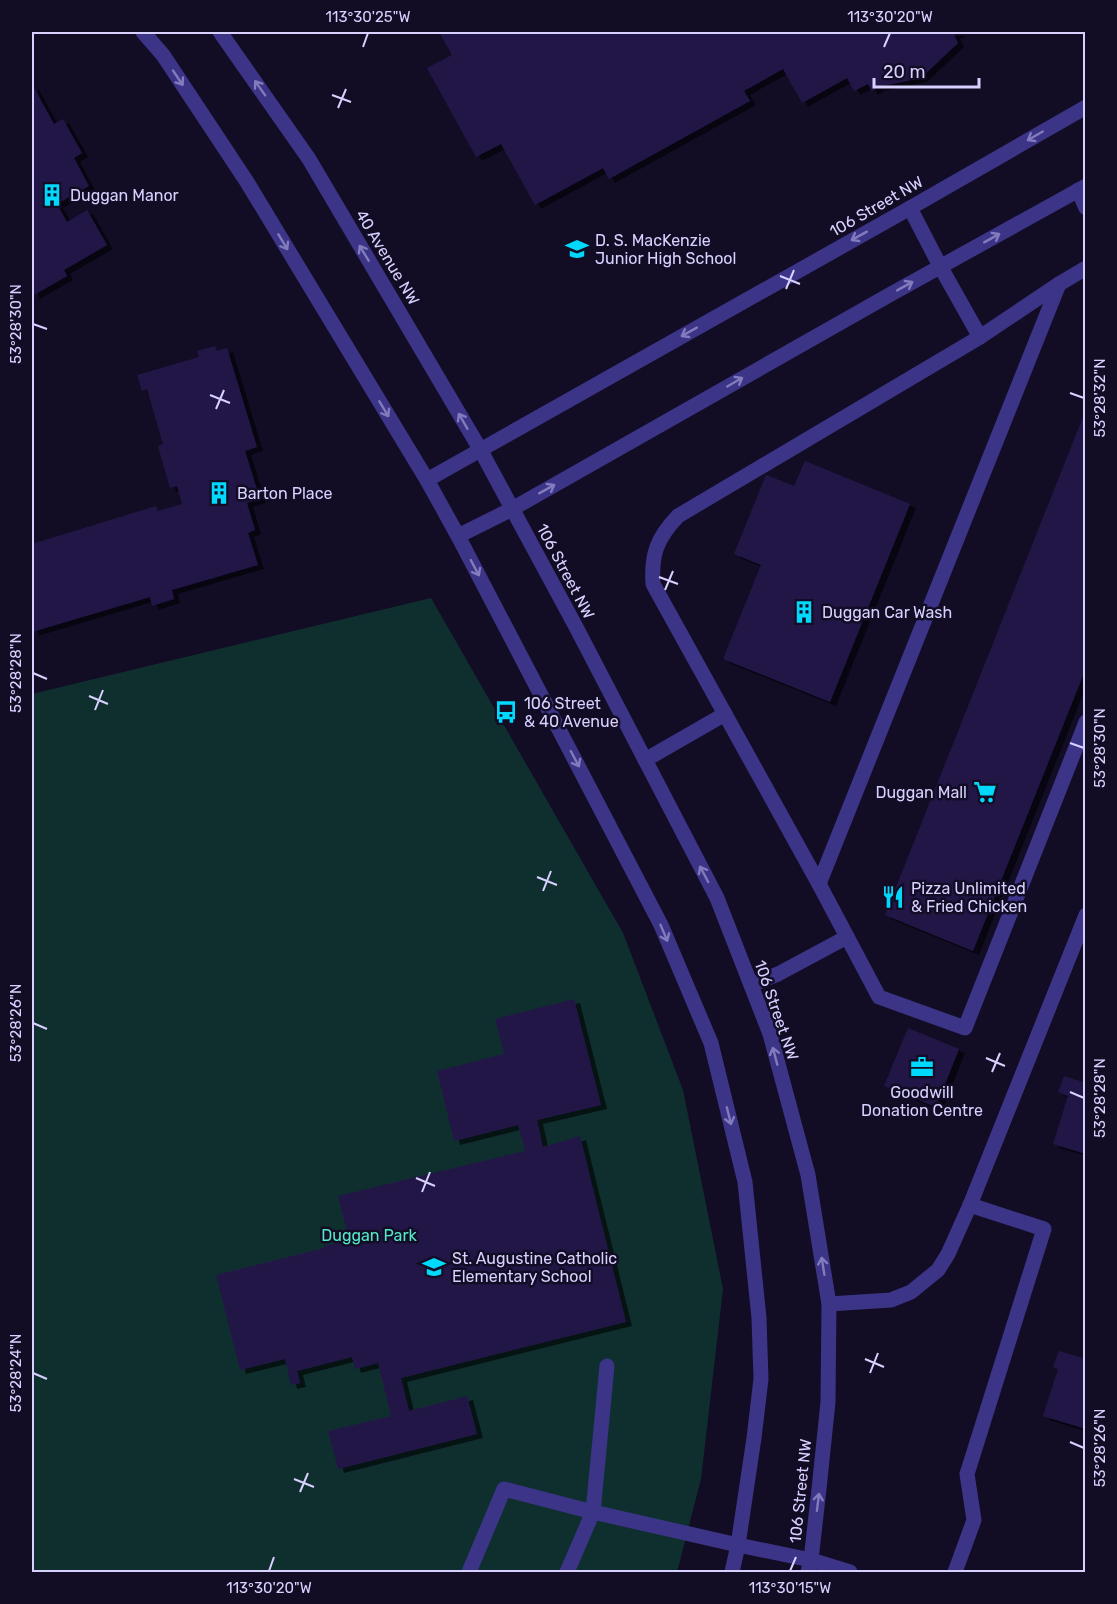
<svg xmlns="http://www.w3.org/2000/svg" width="1117" height="1604" font-family="Rubik,sans-serif">
  <defs>
    <filter id="shadow"><feDropShadow dx="6" dy="4" stdDeviation="0" flood-color="#0009"/></filter>
  </defs>
  <rect width="100%" height="100%" fill="#120d25"/>
  <polygon fill="#0f2f2f" points="431,598 623,933 683,1090 723,1289 701,1479 677,1572 32,1572 32,694"/>
  <g fill="#231747" filter="url(#shadow)">
    <polygon points="439,32 961,32 954,35 958,43 921,78 878,87 872,91 868,84 854,91 847,78 802,103 783,69 744,91 750,101 609,179 603,168 535,205 501,144 476,157 427,68 452,55"/>
    <polygon points="32,84 54,124 63,119 82,153 74,158 89,186 57,204 67,222 87,210 107,245 64,270 67,276 34,295 32,290"/>
    <polygon points="215,346 217,351 227,348 257,447 245,451 260,499 247,503 255,530 248,533 258,565 172,590 174,599 152,606 150,597 32,632 32,544 156,506 158,511 182,504 177,486 170,488 158,446 163,444 147,389 142,391 137,375 199,357 197,351"/>
    <polygon points="1085,412 1086,668 973,951 885,915"/>
    <polygon points="805,461 910,504 830,702 723,659 761,565 734,554 766,475 794,486"/>
    <polygon points="574,999 601,1105 537,1120 543,1147 580,1136 626,1322 401,1378 409,1411 467,1396 477,1434 338,1469 328,1431 391,1416 378,1363 355,1369 352,1357 297,1371 300,1383 291,1385 285,1359 240,1370 216,1275 324,1248 324,1246 349,1240 338,1196 525,1151 518,1125 454,1141 437,1071 504,1054 495,1019"/>
    <polygon points="908,1028 959,1049 936,1107 884,1086"/>
    <polygon points="1064,1076 1086,1083 1086,1154 1053,1144 1068,1096 1058,1092"/>
    <polygon points="1059,1351 1086,1359 1086,1429 1043,1416 1058,1369 1053,1367"/>
  </g>
  <g fill="none" stroke-linecap="round" stroke-linejoin="round">
    <g stroke="#3b3487" stroke-width="15">
      <polyline points="1078,190 1086,208"/>
      <polyline points="910,208 940,266 980,337"/>
      <path d="M1086,268l-27,16 -79,53 -302,179c-21,22 -27,38 -25,68l166,300 60,113 86,31 121,-306"/>
      <polyline points="645,760 725,714"/>
      <polyline points="819,884 1059,284"/>
      <polyline points="751,985 778,974 847,937"/>
      <polyline points="829,1304 891,1300 911,1292 938,1270 948,1254 970,1205"/>
      <polyline points="469,1572 504,1489 593,1512 738,1545"/>
      <polyline points="567,1572 593,1512 607,1366"/>
      <polyline points="955,1572 974,1520 967,1474 1044,1229 970,1205 1086,915"/>
    </g>
    <g stroke="#3b3487" stroke-width="15">
      <polyline points="143,32 163,55 247,182 427,480 458,536 661,925 711,1043 745,1182 759,1318 761,1379 754,1438 738,1545 732,1572"/>
      <polyline points="220,32 309,159 480,449 576,627 717,898 770,1034 808,1175 829,1304 828,1402 819,1489 811,1560 808,1572"/>
      <polyline points="427,480 910,208 1086,107"/>
      <polyline points="458,536 512,509 891,294 1086,186"/>
      <polyline points="738,1545 811,1560 850,1572"/>
    </g>
  </g>
  <defs><path id="oneway-shaft" d="M-6 0H5M1.5-3L5.5 0L1.5 3" fill="none" stroke-width="1.6" stroke-linecap="round" stroke-linejoin="round" transform="scale(1.5)"/></defs>
  <g stroke="#827bbd">
    <use href="#oneway-shaft" transform="translate(178 78) rotate(56)"/>
    <use href="#oneway-shaft" transform="translate(260 88) rotate(-125)"/>
    <use href="#oneway-shaft" transform="translate(1035 136) rotate(150)"/>
    <use href="#oneway-shaft" transform="translate(859 236) rotate(151)"/>
    <use href="#oneway-shaft" transform="translate(992 238) rotate(-29)"/>
    <use href="#oneway-shaft" transform="translate(283 242) rotate(59)"/>
    <use href="#oneway-shaft" transform="translate(364 253) rotate(-121)"/>
    <use href="#oneway-shaft" transform="translate(905 286) rotate(-29)"/>
    <use href="#oneway-shaft" transform="translate(689 332) rotate(151)"/>
    <use href="#oneway-shaft" transform="translate(735 382) rotate(-30)"/>
    <use href="#oneway-shaft" transform="translate(384 409) rotate(59)"/>
    <use href="#oneway-shaft" transform="translate(463 421) rotate(-120)"/>
    <use href="#oneway-shaft" transform="translate(547 489) rotate(-29)"/>
    <use href="#oneway-shaft" transform="translate(475 568) rotate(62)"/>
    <use href="#oneway-shaft" transform="translate(575 759) rotate(62)"/>
    <use href="#oneway-shaft" transform="translate(704 874) rotate(-118)"/>
    <use href="#oneway-shaft" transform="translate(664 933) rotate(67)"/>
    <use href="#oneway-shaft" transform="translate(775 1056) rotate(-105)"/>
    <use href="#oneway-shaft" transform="translate(729 1116) rotate(76)"/>
    <use href="#oneway-shaft" transform="translate(823 1266) rotate(-99)"/>
    <use href="#oneway-shaft" transform="translate(818 1502) rotate(-83)"/>
  </g>
  <path fill="none" stroke="#d8d1ff" stroke-width="2" d="M363,47l5,-14M884,47l6,-14M332,95l19,7M338,108l8,-19M780,276l20,8M786,289l8,-19M33,324l14,5M1070,393l14,5M210,395l20,8M216,409l8,-19M659,577l19,7M665,590l8,-19M33,673l14,6M89,696l19,8M95,710l8,-20M1070,743l14,5M537,877l20,8M543,891l8,-20M33,1023l14,6M986,1058l19,8M992,1072l8,-19M1070,1092l14,6M416,1178l19,8M422,1192l8,-20M865,1359l19,8M33,1373l14,6M870,1373l8,-20M1070,1442l14,6M294,1479l20,8M300,1492l8,-19M269,1571l5,-14M790,1571l6,-14"/>
  <defs>
    <g id="building-bare" transform="scale(1.8)"><path d="M-4-6H4V6H1V3H-1V6H-4ZM-2.5-4.3h1.7v1.8h-1.7ZM.8-4.3h1.7v1.8H.8ZM-2.5-1h1.7V.8h-1.7ZM.8-1h1.7V.8H.8Z" fill="#00d8fc" stroke="#120d25" stroke-width="2.5" paint-order="stroke"/></g>
    <g id="school-bare" transform="scale(1.8)"><path d="M0-5L7-2L0 1L-7-2ZM-4 1L0 2.5L4 1V4Q0 6-4 4Z" fill="#00d8fc" stroke="#120d25" stroke-width="2.5" paint-order="stroke"/></g>
    <g id="bus-bare" transform="scale(1.8)"><path d="M-5-6H5V4H4V6H2V4H-2V6H-4V4H-5ZM-3.5-4V0h7V-4ZM-3.5 1.2v1.5H-2V1.2ZM2 1.2v1.5H3.5V1.2Z" fill="#00d8fc" stroke="#120d25" stroke-width="2.5" paint-order="stroke"/></g>
    <g id="supermarket-bare" transform="scale(1.8)"><path d="M-6-5.5h2.5l.6 2H6L4.5 2H-2.5L-4.4-4H-6ZM-1.5 3.2a1.3 1.3 0 1 0 .1 0ZM3 3.2a1.3 1.3 0 1 0 .1 0Z" fill="#00d8fc" stroke="#120d25" stroke-width="2.5" paint-order="stroke"/></g>
    <g id="restaurant-bare" transform="scale(1.8)"><path d="M-5-6h1v4h1v-4h1v4h1v-4h1v5L-1.5 .5V6h-2V.5L-5-1ZM5-6V6H3V1.5H1.5Q1.5-4 5-6Z" fill="#00d8fc" stroke="#120d25" stroke-width="2.5" paint-order="stroke"/></g>
    <g id="office-bare" transform="scale(1.8)"><path d="M-6-3h4V-5.5h4V-3h4V5H-6ZM-1-4.5V-3h2v-1.5ZM-6 0V1H6V0Z" fill="#00d8fc" stroke="#120d25" stroke-width="2.5" paint-order="stroke"/></g>
  </defs>
  <g fill-rule="evenodd">
    <use href="#building-bare" x="52" y="195"/>
    <use href="#school-bare" x="577" y="249"/>
    <use href="#building-bare" x="219" y="493"/>
    <use href="#building-bare" x="804" y="612"/>
    <use href="#bus-bare" x="506" y="712"/>
    <use href="#supermarket-bare" x="985" y="792"/>
    <use href="#restaurant-bare" x="893" y="897"/>
    <use href="#office-bare" x="922" y="1067"/>
    <use href="#school-bare" x="434" y="1267"/>
  </g>
  <g text-anchor="middle" stroke-width="5" stroke-linejoin="round" paint-order="stroke">
    <g font-size="16" fill="#d8d1ff" stroke="#120d25" text-anchor="start">
      <text x="70" y="201">Duggan Manor</text>
      <text x="595" y="246">D. S. MacKenzie<tspan x="595" dy="18">Junior High School</tspan></text>
      <text x="237" y="499">Barton Place</text>
      <text x="822" y="618">Duggan Car Wash</text>
      <text x="524" y="709">106 Street<tspan x="524" dy="18">&amp; 40 Avenue</tspan></text>
      <text x="967" y="798" text-anchor="end">Duggan Mall</text>
      <text x="911" y="894">Pizza Unlimited<tspan x="911" dy="18">&amp; Fried Chicken</tspan></text>
      <text x="922" y="1098" text-anchor="middle">Goodwill<tspan x="922" dy="18">Donation Centre</tspan></text>
      <text x="452" y="1264">St. Augustine Catholic<tspan x="452" dy="18">Elementary School</tspan></text>
    </g>
    <g font-size="16" fill="#d8d1ff" stroke="#120d25">
      <text transform="translate(876 206) rotate(-30)" y="6">106 Street NW</text>
      <text transform="translate(388 257) rotate(59)" y="6">40 Avenue NW</text>
      <text transform="translate(566 571) rotate(62)" y="6">106 Street NW</text>
      <text transform="translate(777 1010) rotate(71)" y="6">106 Street NW</text>
      <text transform="translate(800 1491) rotate(-84)" y="6">106 Street NW</text>
    </g>
    <g font-size="16" fill="#54e8c9" stroke="#120d25">
      <text x="369" y="1241">Duggan Park</text>
    </g>
  </g>
  <rect width="1117" height="1604" fill="none" stroke="#120d25" stroke-width="66"/>
  <path d="M874 78v9h105v-9" fill="none" stroke="#d8d1ff" stroke-width="3"/>
  <text x="883" y="78" font-size="18" fill="#d8d1ff" stroke="#120d25" stroke-width="4.5" paint-order="stroke">20 m</text>
  <rect x="33" y="33" width="1051" height="1538" fill="none" stroke="#d8d1ff" stroke-width="2"/>
  <g font-size="15" text-anchor="middle" fill="#d8d1ff">
    <text x="368" y="22">113°30'25"W</text>
    <text x="890" y="22">113°30'20"W</text>
    <text transform="translate(16 324) rotate(-90)" y="5">53°28'30"N</text>
    <text transform="translate(1100 398) rotate(-90)" y="5">53°28'32"N</text>
    <text transform="translate(16 673) rotate(-90)" y="5">53°28'28"N</text>
    <text transform="translate(1100 748) rotate(-90)" y="5">53°28'30"N</text>
    <text transform="translate(16 1023) rotate(-90)" y="5">53°28'26"N</text>
    <text transform="translate(1100 1098) rotate(-90)" y="5">53°28'28"N</text>
    <text transform="translate(16 1373) rotate(-90)" y="5">53°28'24"N</text>
    <text transform="translate(1100 1448) rotate(-90)" y="5">53°28'26"N</text>
    <text x="269" y="1593">113°30'20"W</text>
    <text x="790" y="1593">113°30'15"W</text>
  </g>
</svg>
